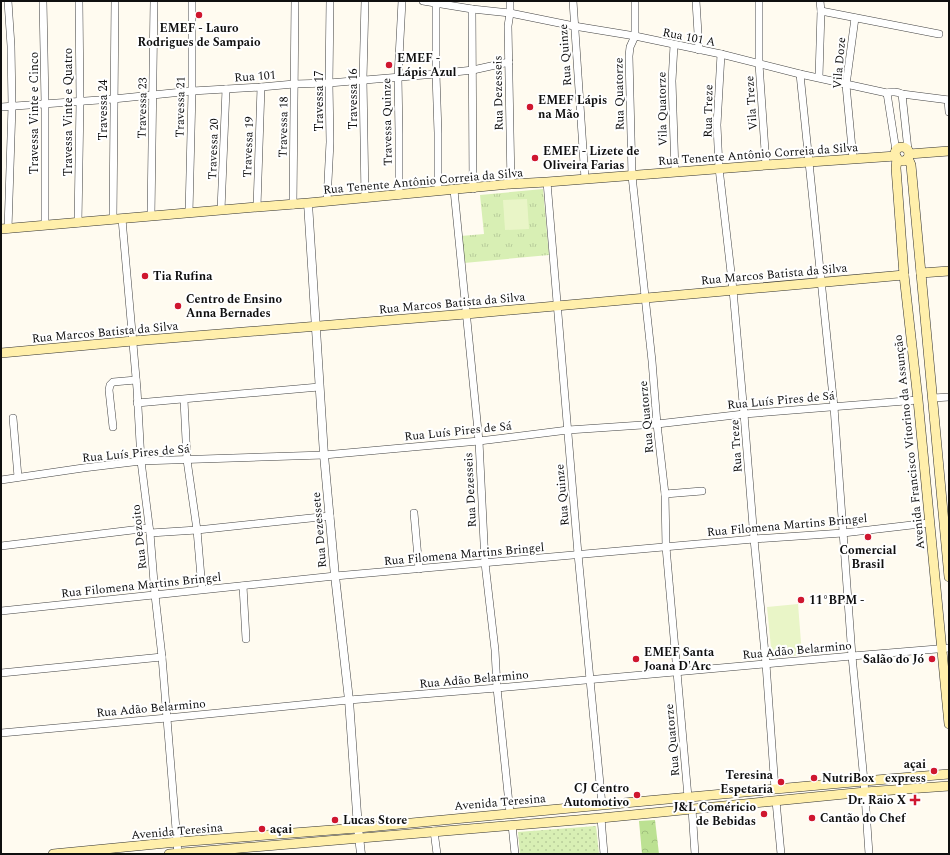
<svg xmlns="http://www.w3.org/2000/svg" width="950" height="855" font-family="Spectral,serif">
  <defs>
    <pattern id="grass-dots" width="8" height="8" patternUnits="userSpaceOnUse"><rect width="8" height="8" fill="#d8efb4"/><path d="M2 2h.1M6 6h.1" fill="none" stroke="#b8cc9a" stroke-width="1.8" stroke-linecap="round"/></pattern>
    <pattern id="forest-crowns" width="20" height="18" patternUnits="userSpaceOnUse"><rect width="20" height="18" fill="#bce192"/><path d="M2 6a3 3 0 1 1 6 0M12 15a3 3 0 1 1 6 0" fill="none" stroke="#a0c07d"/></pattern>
    <pattern id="park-tufts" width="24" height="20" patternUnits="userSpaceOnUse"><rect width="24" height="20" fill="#d8efb4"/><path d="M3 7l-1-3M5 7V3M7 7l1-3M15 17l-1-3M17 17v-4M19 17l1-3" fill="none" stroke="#b8cc9a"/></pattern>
  </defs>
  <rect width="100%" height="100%" fill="#fffbf0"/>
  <polygon fill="url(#grass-dots)" points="596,826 599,854 520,854 518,832"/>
  <polygon fill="url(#forest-crowns)" points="655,820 659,854 642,854 639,821"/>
  <polygon fill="url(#park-tufts)" points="543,189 549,255 464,263 461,236 484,234 480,195"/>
  <g fill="#e9f5c7">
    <polygon points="527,199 529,229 505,230 503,200"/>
    <polygon points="798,604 802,655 772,658 767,607"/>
  </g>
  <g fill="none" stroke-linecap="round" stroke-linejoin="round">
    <g stroke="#424242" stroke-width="8">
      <g id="minor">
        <polyline points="8,1 11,46 12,106 8,229"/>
        <polyline points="43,1 45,103 45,225"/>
        <path d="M423,1l49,8 38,4 64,13 61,10 86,18 79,20 87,19c4,-2 11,-1 15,1l47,6"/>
        <polyline points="436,1 436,74 438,133 438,191"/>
        <polyline points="510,1 510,13 508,26 511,184"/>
        <polyline points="573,1 585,179"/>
        <polyline points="635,1 635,36 630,47 629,56 632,176 652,361 657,424 665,494 666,547 688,797"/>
        <polyline points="696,1 699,50"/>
        <polyline points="759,1 759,64 766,165"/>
        <polyline points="472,9 473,189"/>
        <polyline points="821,11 939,34"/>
        <polyline points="674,45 672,81 675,172"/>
        <polyline points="721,54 717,125 719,168 733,290 744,414 754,539 766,664 775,789"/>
        <polyline points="800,74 834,407 852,656 864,781 869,854"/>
        <polyline points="819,77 821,11 820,1"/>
        <polyline points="887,93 896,151"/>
        <polyline points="902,94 908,150"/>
        <polyline points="948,100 949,112"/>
        <polyline points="1,107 113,99 192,91 261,87 294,84 329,83 436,74 473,70 509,62"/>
        <polyline points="853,159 846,85 855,18"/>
        <polyline points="547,182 578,554 602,805"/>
        <polyline points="454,190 479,441 485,563 495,650 497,688 510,813"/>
        <polyline points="399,195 399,134 398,77 402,1"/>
        <polyline points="365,198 363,79 365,1"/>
        <polyline points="327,201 330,142 329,83 330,1"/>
        <polyline points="293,205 295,1"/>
        <polyline points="257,207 261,87"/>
        <polyline points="221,210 226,89"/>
        <polyline points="189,213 192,91 192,1"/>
        <polyline points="151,216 154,1"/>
        <polyline points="113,219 115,1"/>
        <polyline points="122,219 137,389 141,461 150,533 155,595 162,657 178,854"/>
        <polyline points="78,223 80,101 79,1"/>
        <polyline points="933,398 949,397"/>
        <polyline points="184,400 187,460 197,530 202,589"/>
        <polyline points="137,403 319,387"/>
        <polyline points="13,418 18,477"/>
        <polyline points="113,427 109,390 110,385 113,382 136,380"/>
        <polyline points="1,480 83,468 141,461 324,455 479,441 568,430 657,424 744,414 918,400"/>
        <polyline points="665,494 702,491"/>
        <polyline points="414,513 419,569"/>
        <polyline points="150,533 197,530 330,516"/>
        <polyline points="1,546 149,528"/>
        <polyline points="243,586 246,639"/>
        <polyline points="1,611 335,576 754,539 843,533 929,523"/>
        <polyline points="1,673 162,657"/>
        <polyline points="1,733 167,718 349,700 497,688 852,656 949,648"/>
        <polyline points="776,801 781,854"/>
        <polyline points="692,809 695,854"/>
        <polyline points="601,818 604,854"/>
        <polyline points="512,825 515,854"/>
        <polyline points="434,831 437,854"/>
      </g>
    </g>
    <g stroke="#424242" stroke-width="9">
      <polyline id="tertiary" points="308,203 324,455 335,576 349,700 358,828 361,854"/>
    </g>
    <g stroke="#313131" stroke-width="10">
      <g id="secondary">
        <circle cx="902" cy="154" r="7"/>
        <polyline points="909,154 949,151"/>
        <polyline points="897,158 896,168 904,275 918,400 949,724"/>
        <polyline points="908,158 911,165 949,577"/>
        <polyline points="1,229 257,207 308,203 511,184 547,182 766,165 896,156"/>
        <polyline points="921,273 949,271"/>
        <polyline points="1,353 133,341 466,314 904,275"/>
        <polyline points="53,854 177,842 358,828 602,805 864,781 949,774"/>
        <polyline points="169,854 601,818 865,792 949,786"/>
      </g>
    </g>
    <use href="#minor" stroke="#fff" stroke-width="7"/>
    <use href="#tertiary" stroke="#fff" stroke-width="8"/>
    <use href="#secondary" stroke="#ffefab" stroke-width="9"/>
  </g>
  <g fill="#cf162f" stroke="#fff" stroke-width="1.5">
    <circle cx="199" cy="15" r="4"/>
    <circle cx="389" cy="65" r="4"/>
    <circle cx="530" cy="107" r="4"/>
    <circle cx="535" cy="158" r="4"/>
    <circle cx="145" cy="276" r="4"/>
    <circle cx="178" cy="306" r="4"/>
    <circle cx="868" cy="537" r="4"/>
    <circle cx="801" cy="600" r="4"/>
    <circle cx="636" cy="659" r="4"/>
    <circle cx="932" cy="659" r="4"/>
    <circle cx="934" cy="771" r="4"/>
    <circle cx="814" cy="778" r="4"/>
    <circle cx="781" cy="782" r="4"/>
    <circle cx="637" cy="795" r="4"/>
    <path d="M913 794h4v4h4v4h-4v4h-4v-4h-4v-4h4z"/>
    <circle cx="764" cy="814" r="4"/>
    <circle cx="812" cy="818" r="4"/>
    <circle cx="335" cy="820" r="4"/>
    <circle cx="262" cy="829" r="4"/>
  </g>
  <g text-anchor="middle" stroke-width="4" stroke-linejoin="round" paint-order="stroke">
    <g font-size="12" font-weight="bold" fill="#0f0f0f" stroke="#fff" text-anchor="start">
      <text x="199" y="32" text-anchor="middle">EMEF - Lauro<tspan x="199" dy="14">Rodrigues de Sampaio</tspan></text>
      <text x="397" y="62">EMEF -<tspan x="397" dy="14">Lápis Azul</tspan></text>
      <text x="538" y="104">EMEF Lápis<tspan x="538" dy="14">na Mão</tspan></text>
      <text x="543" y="155">EMEF - Lizete de<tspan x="543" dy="14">Oliveira Farias</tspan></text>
      <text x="153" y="280">Tia Rufina</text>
      <text x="186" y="303">Centro de Ensino<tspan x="186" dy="14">Anna Bernades</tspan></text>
      <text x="868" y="554" text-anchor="middle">Comercial<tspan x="868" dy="14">Brasil</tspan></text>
      <text x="809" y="604">11°BPM -</text>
      <text x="644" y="656">EMEF Santa<tspan x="644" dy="14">Joana D'Arc</tspan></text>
      <text x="924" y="663" text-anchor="end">Salão do Jó</text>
      <text x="926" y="768" text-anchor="end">açai<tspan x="926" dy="14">express</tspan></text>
      <text x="773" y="779" text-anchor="end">Teresina<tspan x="773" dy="14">Espetaria</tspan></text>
      <text x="822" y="782">NutriBox</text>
      <text x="629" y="792" text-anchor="end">CJ Centro<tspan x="629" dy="14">Automotivo</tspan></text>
      <text x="906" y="804" text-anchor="end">Dr. Raio X</text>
      <text x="756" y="811" text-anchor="end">J&amp;L Coméricio<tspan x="756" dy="14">de Bebidas</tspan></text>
      <text x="820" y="822">Cantão do Chef</text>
      <text x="343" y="824">Lucas Store</text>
      <text x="270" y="833">açai</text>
    </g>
    <g font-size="12" fill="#0f0f0f" stroke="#fff">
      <text transform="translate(689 37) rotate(11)" y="4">Rua 101 A</text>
      <text transform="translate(565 55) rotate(-94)" y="4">Rua Quinze</text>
      <text transform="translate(839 63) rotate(-85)" y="4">Vila Doze</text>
      <text transform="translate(255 76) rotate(-4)" y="4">Rua 101</text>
      <text transform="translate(498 93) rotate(-91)" y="4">Rua Dezesseis</text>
      <text transform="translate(619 94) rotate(-91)" y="4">Rua Quatorze</text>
      <text transform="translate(353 99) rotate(-90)" y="4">Travessa 16</text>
      <text transform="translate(319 101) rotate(-90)" y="4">Travessa 17</text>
      <text transform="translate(751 103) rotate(-94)" y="4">Vila Treze</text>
      <text transform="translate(180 107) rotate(-89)" y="4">Travessa 21</text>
      <text transform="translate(142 108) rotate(-89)" y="4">Travessa 23</text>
      <text transform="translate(662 109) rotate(-91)" y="4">Vila Quatorze</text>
      <text transform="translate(103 110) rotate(-90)" y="4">Travessa 24</text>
      <text transform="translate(708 111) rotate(-89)" y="4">Rua Treze</text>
      <text transform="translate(68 112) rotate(-90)" y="4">Travessa Vinte e Quatro</text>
      <text transform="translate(34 113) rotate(-90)" y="4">Travessa Vinte e Cinco</text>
      <text transform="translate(387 122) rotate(-91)" y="4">Travessa Quinze</text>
      <text transform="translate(283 127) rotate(-89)" y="4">Travessa 18</text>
      <text transform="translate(248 147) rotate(-88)" y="4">Travessa 19</text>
      <text transform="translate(213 149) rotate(-88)" y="4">Travessa 20</text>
      <text transform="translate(758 154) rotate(-4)" y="4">Rua Tenente Antônio Correia da Silva</text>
      <text transform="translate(423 181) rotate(-5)" y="4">Rua Tenente Antônio Correia da Silva</text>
      <text transform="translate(774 274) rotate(-5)" y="4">Rua Marcos Batista da Silva</text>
      <text transform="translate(452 303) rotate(-5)" y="4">Rua Marcos Batista da Silva</text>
      <text transform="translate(105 332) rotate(-5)" y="4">Rua Marcos Batista da Silva</text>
      <text transform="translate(781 400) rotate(-5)" y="4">Rua Luís Pires de Sá</text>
      <text transform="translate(646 417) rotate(-95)" y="4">Rua Quatorze</text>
      <text transform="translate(458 431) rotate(-6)" y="4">Rua Luís Pires de Sá</text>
      <text transform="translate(909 442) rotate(-96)" y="4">Avenida Francisco Vitorino da Assunção</text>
      <text transform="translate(736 446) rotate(-94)" y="4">Rua Treze</text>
      <text transform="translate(136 453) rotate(-5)" y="4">Rua Luís Pires de Sá</text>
      <text transform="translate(470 490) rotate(-93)" y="4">Rua Dezesseis</text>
      <text transform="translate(562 495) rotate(-95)" y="4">Rua Quinze</text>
      <text transform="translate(787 525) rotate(-5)" y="4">Rua Filomena Martins Bringel</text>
      <text transform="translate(319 530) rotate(-95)" y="4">Rua Dezessete</text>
      <text transform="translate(139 537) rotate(-96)" y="4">Rua Dezoito</text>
      <text transform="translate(464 554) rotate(-5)" y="4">Rua Filomena Martins Bringel</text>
      <text transform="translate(141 585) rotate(-6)" y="4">Rua Filomena Martins Bringel</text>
      <text transform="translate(797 650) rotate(-5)" y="4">Rua Adão Belarmino</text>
      <text transform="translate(474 679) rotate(-5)" y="4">Rua Adão Belarmino</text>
      <text transform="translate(151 708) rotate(-5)" y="4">Rua Adão Belarmino</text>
      <text transform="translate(672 740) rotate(-95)" y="4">Rua Quatorze</text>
      <text transform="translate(500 802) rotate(-5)" y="4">Avenida Teresina</text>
      <text transform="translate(177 831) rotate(-5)" y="4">Avenida Teresina</text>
    </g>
  </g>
  <rect width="950" height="855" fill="none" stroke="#0f0f0f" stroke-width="4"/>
</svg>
